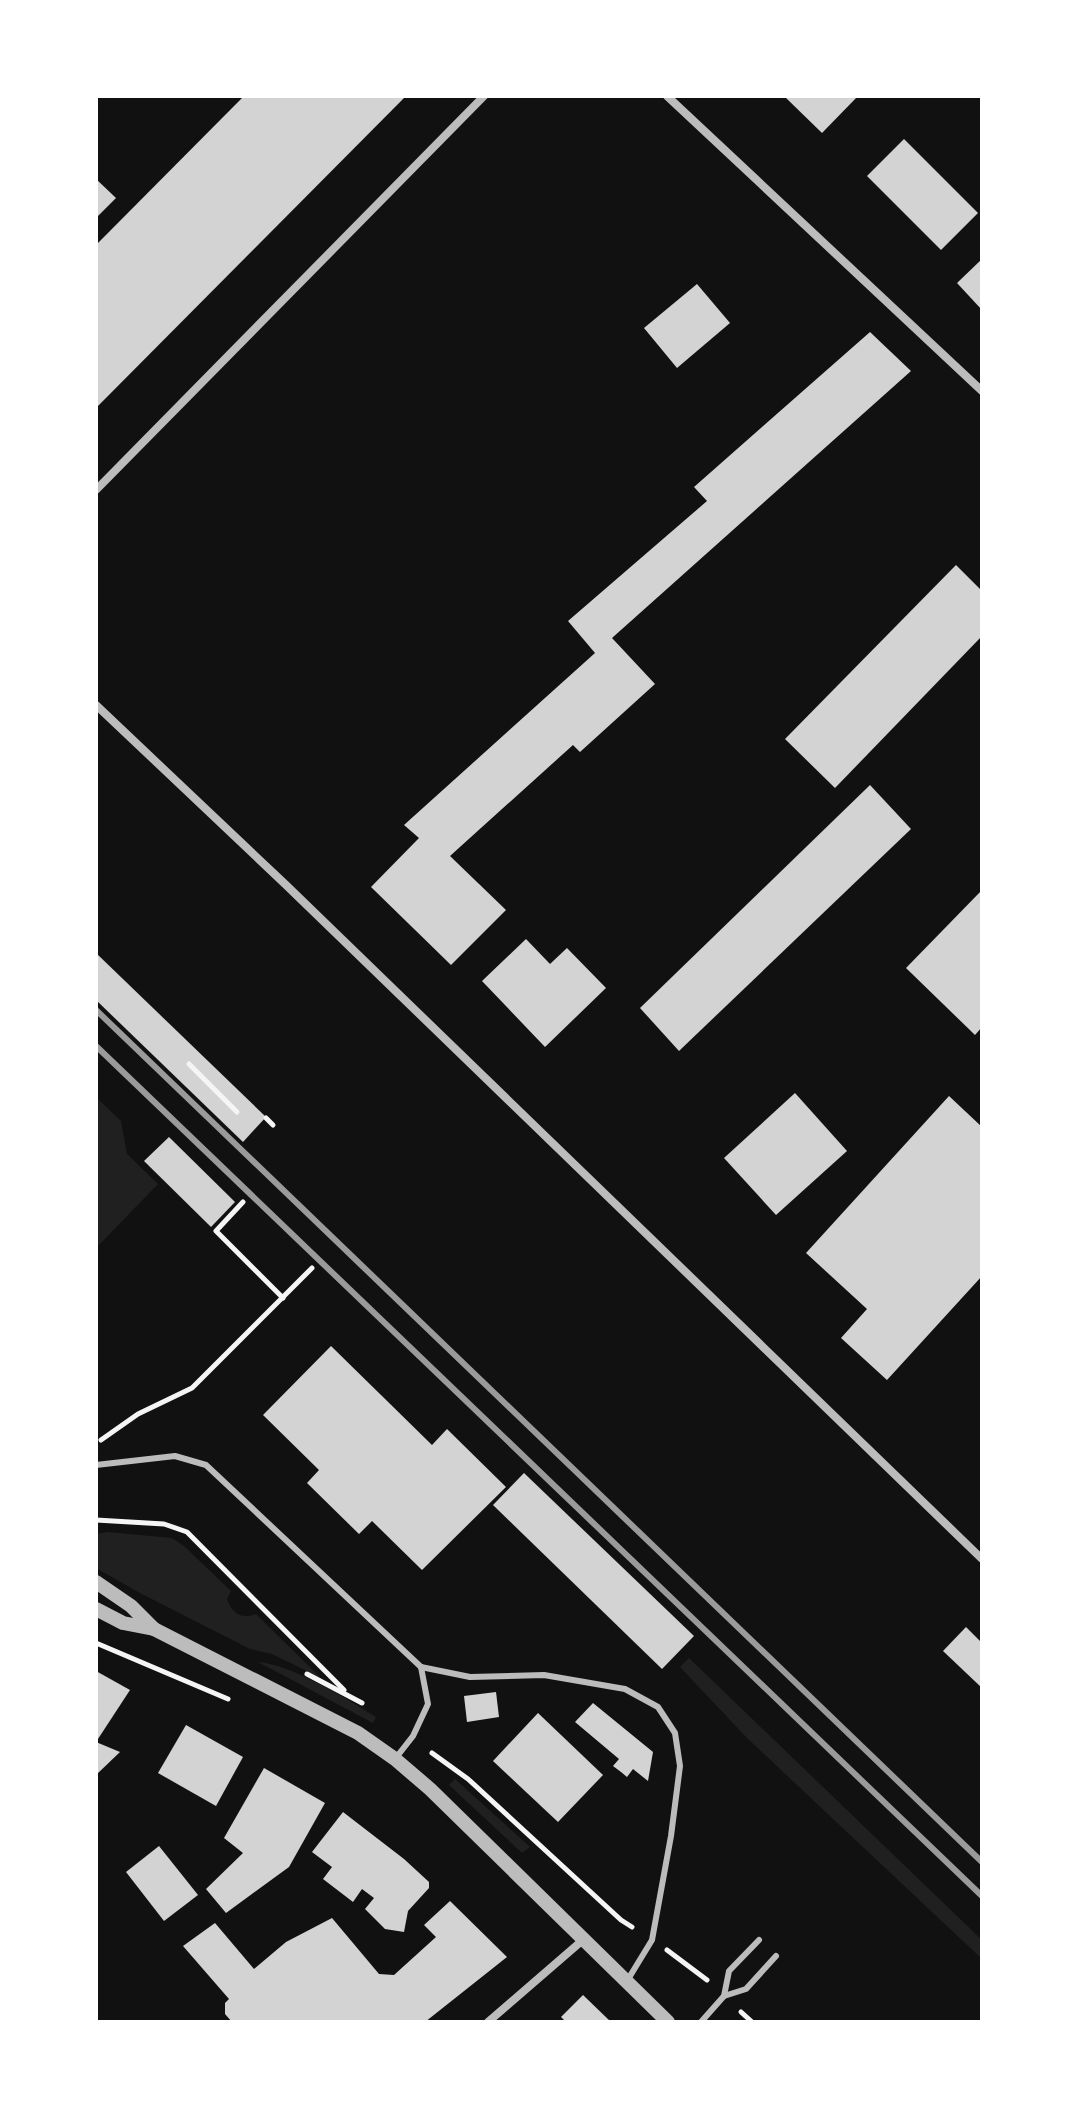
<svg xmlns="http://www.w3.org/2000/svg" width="1078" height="2118" font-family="'Titillium Web',sans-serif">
  <rect width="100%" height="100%" fill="#111"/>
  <g fill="#202020">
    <polygon points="96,1097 121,1121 127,1154 158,1184 96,1248"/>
    <path d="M108,1532l64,6 12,8 47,45 -4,8c5,14 14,21 29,15l65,64 -49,-24 -22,-5 -112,-57 -42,-24v-34z"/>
    <polygon points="689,1658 982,1940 982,1959 747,1738 680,1667"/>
    <path d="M258,1662c33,2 89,37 118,55l-3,6z"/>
    <polygon points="455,1779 530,1847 522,1853 449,1785"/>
  </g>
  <g fill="#d3d3d3">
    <polygon points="244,96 406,96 96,408 96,245"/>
    <polygon points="784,96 858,96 822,133"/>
    <polygon points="904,139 978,213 941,250 867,176"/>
    <polygon points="96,179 116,198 96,218"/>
    <polygon points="982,259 982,310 957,283"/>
    <polygon points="697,284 730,323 677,368 644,328"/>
    <polygon points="870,332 911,371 612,638 655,684 580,752 573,745 450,856 506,910 451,965 371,887 419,838 404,825 595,653 568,621 707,501 694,487"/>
    <polygon points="956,565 982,591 982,636 835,788 785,739"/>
    <polygon points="870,785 911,829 679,1051 640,1008"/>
    <polygon points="982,890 982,1027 975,1035 906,968"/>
    <polygon points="526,939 550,964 567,948 606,988 545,1047 482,981"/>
    <polygon points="96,953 266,1117 243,1142 96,1000"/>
    <polygon points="795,1093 847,1151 776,1215 724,1158"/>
    <polygon points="949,1096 982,1127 982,1276 887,1380 841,1338 867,1309 806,1253"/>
    <polygon points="169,1137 235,1202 211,1227 144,1161"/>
    <polygon points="331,1346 432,1445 447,1429 506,1487 422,1570 372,1521 359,1534 307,1483 319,1470 263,1415"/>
    <polygon points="524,1473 694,1636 662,1669 493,1505"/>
    <polygon points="966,1627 982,1643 982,1688 943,1651"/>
    <polygon points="96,1671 130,1690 96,1742"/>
    <polygon points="496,1692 499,1717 467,1722 464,1696"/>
    <polygon points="593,1703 653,1752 648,1781 633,1769 627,1777 621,1772 613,1766 619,1759 575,1722"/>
    <polygon points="538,1713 603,1775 558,1822 493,1761"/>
    <polygon points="186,1725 243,1757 216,1806 158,1773"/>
    <polygon points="96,1742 120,1752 96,1775"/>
    <polygon points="264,1768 325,1803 289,1867 226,1913 206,1889 243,1853 224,1838"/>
    <polygon points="343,1812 404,1859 429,1882 429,1888 408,1911 404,1932 385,1929 365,1909 374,1898 362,1889 353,1902 323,1879 332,1867 312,1852"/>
    <polygon points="159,1846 198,1895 164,1921 126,1872"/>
    <polygon points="450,1901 507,1957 425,2022 232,2022 225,2014 225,2003 229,1999 183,1946 215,1923 254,1969 286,1942 332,1918 379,1974 394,1975 436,1937 424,1925"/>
    <polygon points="583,1995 611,2022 566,2022 561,2017"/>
  </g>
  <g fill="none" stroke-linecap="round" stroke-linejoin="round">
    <g stroke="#f5f5f5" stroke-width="5">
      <polyline points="189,1064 237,1112"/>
      <polyline points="266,1118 273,1125"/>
      <polyline points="243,1202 216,1231 283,1298"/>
      <polyline points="101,1440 138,1414 192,1388 312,1268"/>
      <polyline points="96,1520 164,1524 187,1532 344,1690"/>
      <polyline points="96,1643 228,1699"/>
      <polyline points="307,1674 362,1703"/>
      <polyline points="432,1753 468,1779 621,1920 632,1927"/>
      <polyline points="667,1950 707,1980"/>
      <polyline points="741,2012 752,2022"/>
    </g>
    <g stroke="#bcbcbc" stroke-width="6">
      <polyline points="96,1465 175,1456 206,1465 421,1667 470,1677 544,1675 625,1689 658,1707 675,1733 680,1766 671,1836 652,1940 627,1981"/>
      <polyline points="395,1759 413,1736 428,1704 421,1667"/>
      <polyline points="724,1996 746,1989 776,1956"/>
      <polyline points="701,2022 724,1996 729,1971 759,1940"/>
    </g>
    <g stroke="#bcbcbc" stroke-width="8">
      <polyline points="667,96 982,391"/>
      <polyline points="96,490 484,96"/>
      <polyline points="96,705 285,884 982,1559"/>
      <polyline points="488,2022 584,1939"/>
    </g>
    <g stroke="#bcbcbc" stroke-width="14">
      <polyline points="96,1582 131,1606 154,1629"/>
      <polyline points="96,1609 123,1623 154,1629 358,1733 395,1759 430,1789 668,2022"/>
    </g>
    <g stroke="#9a9a9a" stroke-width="6">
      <polyline points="96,1010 982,1862"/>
      <polyline points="96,1046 982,1896"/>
    </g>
  </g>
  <rect width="1078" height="2118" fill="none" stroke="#ffffff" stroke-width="196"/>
</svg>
